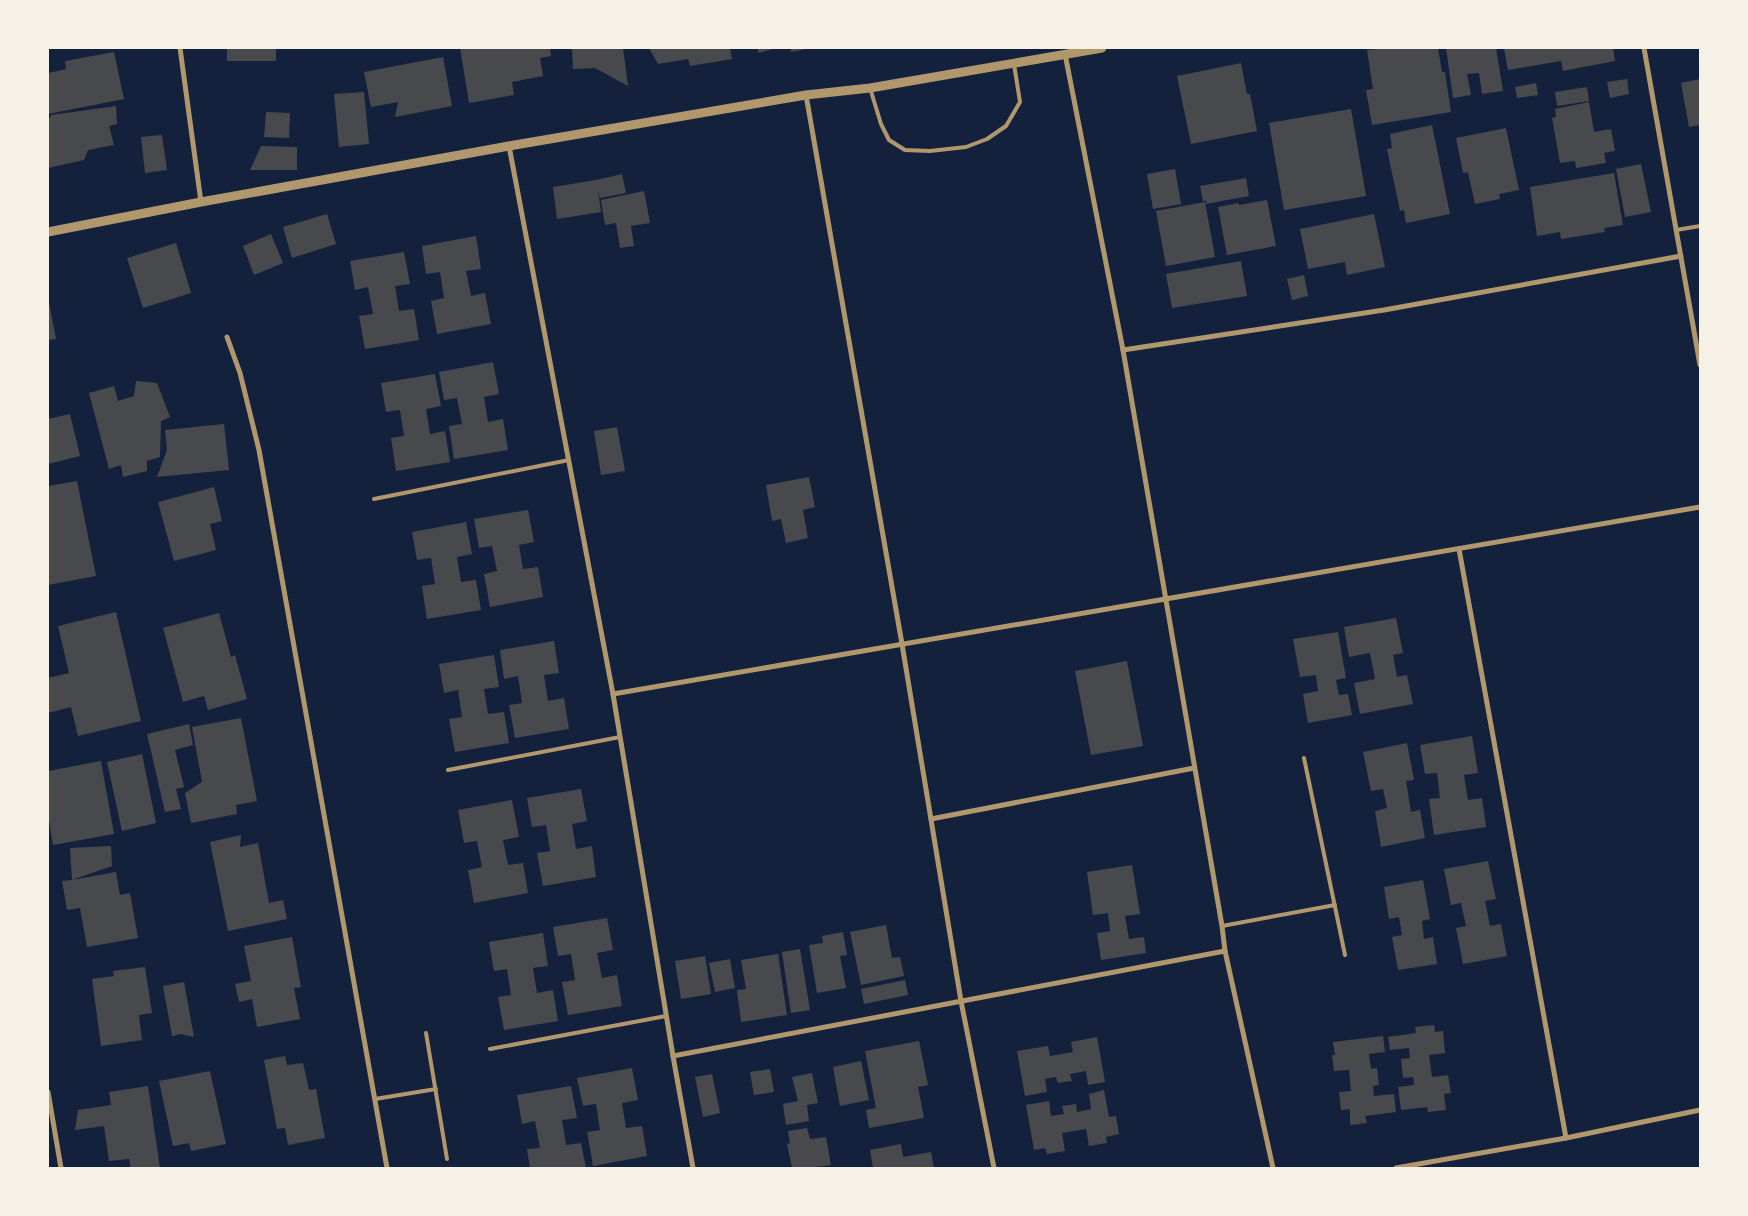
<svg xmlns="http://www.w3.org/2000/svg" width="1748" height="1216" font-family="Montserrat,sans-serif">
  <rect width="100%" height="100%" fill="#14213d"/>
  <g fill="#48494c">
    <rect x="227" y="48" width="49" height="13"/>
    <polygon points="460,48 550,48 551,56 540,58 543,76 512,82 514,95 469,103"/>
    <polygon points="572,48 623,48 628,86 595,68 573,69"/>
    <polygon points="649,48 730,48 732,59 690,66 688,59 658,64"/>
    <polygon points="757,48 776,48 759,53"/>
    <polygon points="791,48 810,48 791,52"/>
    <polygon points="1385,48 1438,48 1442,72 1445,72 1451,112 1372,125 1366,90 1373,89 1367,50"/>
    <polygon points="1446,48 1496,48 1503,91 1482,94 1479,73 1467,74 1471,95 1453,98"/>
    <polygon points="1504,48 1613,48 1615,61 1563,71 1561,61 1508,70"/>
    <polygon points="114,52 124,99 48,114 48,73 66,69 65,61"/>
    <polygon points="443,57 452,106 395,117 398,102 371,107 364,72"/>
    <polygon points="1241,63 1247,94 1250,94 1257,131 1191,144 1177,76"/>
    <polygon points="1627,79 1629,94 1610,98 1607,82"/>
    <polygon points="1700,79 1700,125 1689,127 1681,83"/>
    <polygon points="1536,83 1538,95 1517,98 1515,87"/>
    <polygon points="1587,87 1589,101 1557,106 1555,92"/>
    <polygon points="364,92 369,144 339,147 334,94"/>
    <polygon points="1589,102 1594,132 1611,129 1615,151 1604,153 1606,163 1576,168 1575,161 1560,163 1552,118 1556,117 1555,109"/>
    <polygon points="116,106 117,124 109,126 114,145 88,150 84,160 48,168 48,122 51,115"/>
    <polygon points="1351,109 1366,196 1284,210 1269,123"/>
    <polygon points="266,112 290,113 289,138 264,137"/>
    <polygon points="1432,125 1450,214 1406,223 1404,210 1400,211 1387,149 1392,148 1390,134"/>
    <polygon points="1506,128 1519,190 1499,194 1500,199 1475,204 1468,172 1463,173 1456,138"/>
    <polygon points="162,135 167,170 145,173 141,137"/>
    <polygon points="261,146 297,147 297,170 250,170"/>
    <polygon points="1641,164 1651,212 1625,217 1616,169"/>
    <polygon points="1175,169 1181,204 1153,209 1147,174"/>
    <polygon points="1614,173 1623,225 1604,228 1605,232 1561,239 1560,232 1537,236 1530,187"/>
    <polygon points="622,174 626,193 600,198 598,190 601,212 557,219 553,187 596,180"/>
    <polygon points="1246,178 1249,196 1206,204 1206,201 1203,201 1200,186"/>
    <polygon points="644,191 650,223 631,226 634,246 620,248 616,223 605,225 601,200"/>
    <polygon points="1267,200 1276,246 1227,255 1218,207 1238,203 1239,205"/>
    <polygon points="1205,202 1215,257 1166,266 1156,211"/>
    <polygon points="327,214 336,244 292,258 283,227"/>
    <polygon points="1374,214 1385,267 1347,275 1345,262 1308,269 1300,229"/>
    <polygon points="271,234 283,263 254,275 243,246"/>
    <polygon points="476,236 481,269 466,271 471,296 485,293 491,324 437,334 431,301 444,298 440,272 426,274 422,246"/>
    <polygon points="176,243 191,293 143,308 127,258"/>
    <polygon points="404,252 410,284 395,286 399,311 414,309 419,340 365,349 359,316 373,314 368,287 355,290 350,261"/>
    <polygon points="1241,261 1247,296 1172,308 1166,274"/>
    <polygon points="1304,275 1308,296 1292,300 1287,279"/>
    <polygon points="48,297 56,339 48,340"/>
    <polygon points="493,362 499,394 484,397 488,422 503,419 508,450 454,459 449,426 462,424 457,398 444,400 439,372"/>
    <polygon points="435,374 441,406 426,409 430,434 445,431 450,462 396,471 391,438 404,436 400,410 386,412 381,383"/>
    <polygon points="136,381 157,383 170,417 161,421 160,457 147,461 147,471 123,477 121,465 109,469 89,393 114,386 118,401 134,396"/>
    <polygon points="70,414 80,456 48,464 48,419"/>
    <polygon points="224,424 229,470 157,477 167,450 165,430"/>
    <polygon points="617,427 625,471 601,475 594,431"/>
    <polygon points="809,477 815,507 803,510 808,538 786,543 781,519 772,521 766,485"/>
    <polygon points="77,481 96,576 48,585 48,486"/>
    <polygon points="214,487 222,521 210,524 216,550 174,561 158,502"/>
    <polygon points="528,510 534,542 519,545 523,569 538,567 543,597 490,607 484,574 497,571 492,546 479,548 474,519"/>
    <polygon points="466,522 472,554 457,557 461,582 476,580 481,610 427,619 422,586 435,584 431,558 417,560 412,532"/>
    <polygon points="116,612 141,721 78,736 71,707 48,713 48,678 69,673 58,626"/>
    <polygon points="219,613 231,657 235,655 247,699 208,710 204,696 183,702 163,628"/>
    <polygon points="1396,618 1403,653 1393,655 1397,677 1407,675 1413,704 1360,714 1354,683 1375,679 1370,653 1349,657 1344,627"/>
    <polygon points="1338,632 1346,678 1336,680 1339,695 1348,694 1352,715 1308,723 1303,694 1318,691 1316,675 1300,677 1293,639"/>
    <polygon points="554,641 559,673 544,675 548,701 564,698 569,729 515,738 509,705 522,703 518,676 504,679 500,650"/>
    <polygon points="494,655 499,687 484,689 488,714 504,712 509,743 455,752 449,719 462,717 458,690 444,693 439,664"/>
    <polygon points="1127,661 1143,746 1091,755 1075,671"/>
    <polygon points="241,718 257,801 236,805 237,814 191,823 185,793 202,782 192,727"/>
    <polygon points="189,724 193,745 175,750 184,787 176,789 181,809 165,812 147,734"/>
    <polygon points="1472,736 1478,773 1464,775 1468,800 1482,798 1486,827 1434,835 1429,799 1440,798 1437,773 1425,774 1420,745"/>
    <polygon points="1407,743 1414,780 1406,781 1411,812 1420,810 1425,838 1381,847 1375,811 1387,808 1383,789 1371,791 1363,752"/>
    <polygon points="142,754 156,823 122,831 107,762"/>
    <polygon points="101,761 114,834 53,845 48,816 48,771"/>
    <polygon points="581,789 587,821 572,824 576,849 592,846 596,877 543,886 537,853 550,851 546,825 532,827 527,798"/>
    <polygon points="512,800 519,837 503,840 508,865 523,863 528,893 474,903 468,870 482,867 477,841 464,843 458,810"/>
    <polygon points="241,835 240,847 258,843 269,903 283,900 287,919 228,931 210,842"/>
    <polygon points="111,846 112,866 72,880 116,872 120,895 130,893 138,938 87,947 80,908 67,910 62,881 72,880 70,848"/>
    <polygon points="1488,861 1496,899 1485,901 1490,926 1501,924 1507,956 1463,964 1456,928 1466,926 1461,903 1451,905 1444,869"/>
    <polygon points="1132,865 1140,914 1125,916 1129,939 1144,937 1146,953 1101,960 1097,933 1110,931 1108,913 1093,915 1087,872"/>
    <polygon points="1423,880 1430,919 1422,921 1424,939 1433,937 1437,964 1398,970 1392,937 1402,935 1399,917 1389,919 1384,887"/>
    <polygon points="607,918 613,950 597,953 602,978 617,975 622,1006 568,1015 562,982 575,980 571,954 558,956 553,927"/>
    <polygon points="886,925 892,958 900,957 904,976 861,985 850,932"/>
    <polygon points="843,932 847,955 840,956 846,988 817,993 809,945 823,943 822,936"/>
    <polygon points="543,933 548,966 533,968 537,993 553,990 558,1021 504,1030 498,997 511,995 507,969 494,971 489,942"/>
    <polygon points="292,937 301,987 294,988 300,1019 257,1027 252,999 239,1002 235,984 251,981 244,946"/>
    <polygon points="800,949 810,1010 791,1013 782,952"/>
    <polygon points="778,954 787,1015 741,1022 737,990 746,989 741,960"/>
    <polygon points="705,956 711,994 681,999 675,961"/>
    <polygon points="730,959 735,988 715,992 709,963"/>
    <polygon points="145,967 152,1013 139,1015 142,1040 101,1046 92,979 114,976 113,971"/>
    <polygon points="905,980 908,995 864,1004 861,989"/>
    <polygon points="184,982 194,1037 181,1034 172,1036 163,986"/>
    <polygon points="1434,1025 1435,1032 1443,1031 1445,1053 1429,1055 1432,1077 1448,1075 1451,1093 1444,1094 1446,1110 1428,1112 1427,1107 1401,1110 1398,1087 1414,1085 1413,1077 1403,1078 1401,1059 1410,1058 1409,1048 1390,1050 1388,1037 1416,1033 1415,1027"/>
    <polygon points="1383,1036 1385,1052 1369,1054 1371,1069 1377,1068 1379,1085 1373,1086 1374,1096 1394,1094 1396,1112 1365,1116 1367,1123 1350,1125 1350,1109 1341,1110 1339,1092 1351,1091 1349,1070 1334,1071 1332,1055 1335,1055 1333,1042"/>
    <polygon points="1097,1037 1105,1082 1088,1085 1086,1071 1070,1074 1072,1081 1058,1083 1056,1077 1045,1079 1047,1092 1025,1096 1017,1051 1048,1046 1050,1056 1073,1052 1071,1042"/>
    <polygon points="919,1041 928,1085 918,1087 924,1118 869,1128 866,1110 876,1108 865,1051"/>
    <polygon points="285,1056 287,1065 303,1063 309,1090 316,1089 325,1138 288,1145 285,1128 277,1129 264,1060"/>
    <polygon points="861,1061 869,1100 840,1106 833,1067"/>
    <polygon points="632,1068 638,1100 622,1103 626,1128 642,1126 647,1156 593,1166 587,1132 600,1130 596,1104 583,1106 577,1078"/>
    <polygon points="770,1069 774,1092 754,1095 750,1072"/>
    <polygon points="210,1071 226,1144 191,1151 189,1143 173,1146 159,1081"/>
    <polygon points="812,1073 818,1103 807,1105 809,1121 786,1125 783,1104 798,1101 792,1077"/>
    <polygon points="712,1074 720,1113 703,1117 695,1077"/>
    <polygon points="148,1086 160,1168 131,1168 129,1159 109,1161 104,1126 75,1130 78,1110 111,1105 109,1092"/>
    <polygon points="571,1086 577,1118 562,1120 566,1145 581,1143 586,1168 530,1168 527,1149 540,1148 535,1121 522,1124 517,1095"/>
    <polygon points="1104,1090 1109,1117 1116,1116 1119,1134 1106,1137 1107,1143 1089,1146 1086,1129 1062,1133 1065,1151 1047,1154 1045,1148 1034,1150 1026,1105 1049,1101 1051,1116 1064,1114 1062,1106 1076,1104 1077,1112 1091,1109 1089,1094"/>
    <polygon points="807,1128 810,1139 826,1137 831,1165 810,1168 792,1168 787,1144 790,1143 788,1131"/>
    <polygon points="901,1144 903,1157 931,1152 934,1168 873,1168 870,1150"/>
  </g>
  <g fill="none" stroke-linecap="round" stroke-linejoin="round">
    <g stroke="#b1986c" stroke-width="4">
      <polyline points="870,88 881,124 889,140 905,150 930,151 966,147 987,139 1006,126 1020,102 1014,64"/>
      <polyline points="1676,230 1700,226"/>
      <polyline points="374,499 569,460"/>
      <polyline points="1304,758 1345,955"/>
      <polyline points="448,770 620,737"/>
      <polyline points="1222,926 1335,905"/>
      <polyline points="426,1033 447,1159"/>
      <polyline points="490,1049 666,1016"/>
      <polyline points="375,1099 436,1089"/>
    </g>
    <g stroke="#b1986c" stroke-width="5">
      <polyline points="180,48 201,202"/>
      <polyline points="1644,48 1700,365"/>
      <polyline points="1065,54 1123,350 1222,926 1225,951 1273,1168"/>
      <polyline points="806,95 902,644 961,1001 994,1168"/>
      <polyline points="509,146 613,694 673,1056 693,1168"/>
      <polyline points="227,337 240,373 259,450 387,1168"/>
      <polyline points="1123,350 1384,310 1681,256"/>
      <polyline points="1459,549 1566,1138"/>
      <polyline points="613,694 1700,507"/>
      <polyline points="931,819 1194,768"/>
      <polyline points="673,1056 1225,951"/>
      <polyline points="48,1092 61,1168"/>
      <polyline points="1396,1168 1566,1138 1700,1110"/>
    </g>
    <polyline stroke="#b1986c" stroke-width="9" points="48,232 201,202 509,146 806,95 870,88 1102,48"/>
  </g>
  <rect width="1748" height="1216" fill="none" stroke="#f6f1e7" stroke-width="98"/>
</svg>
